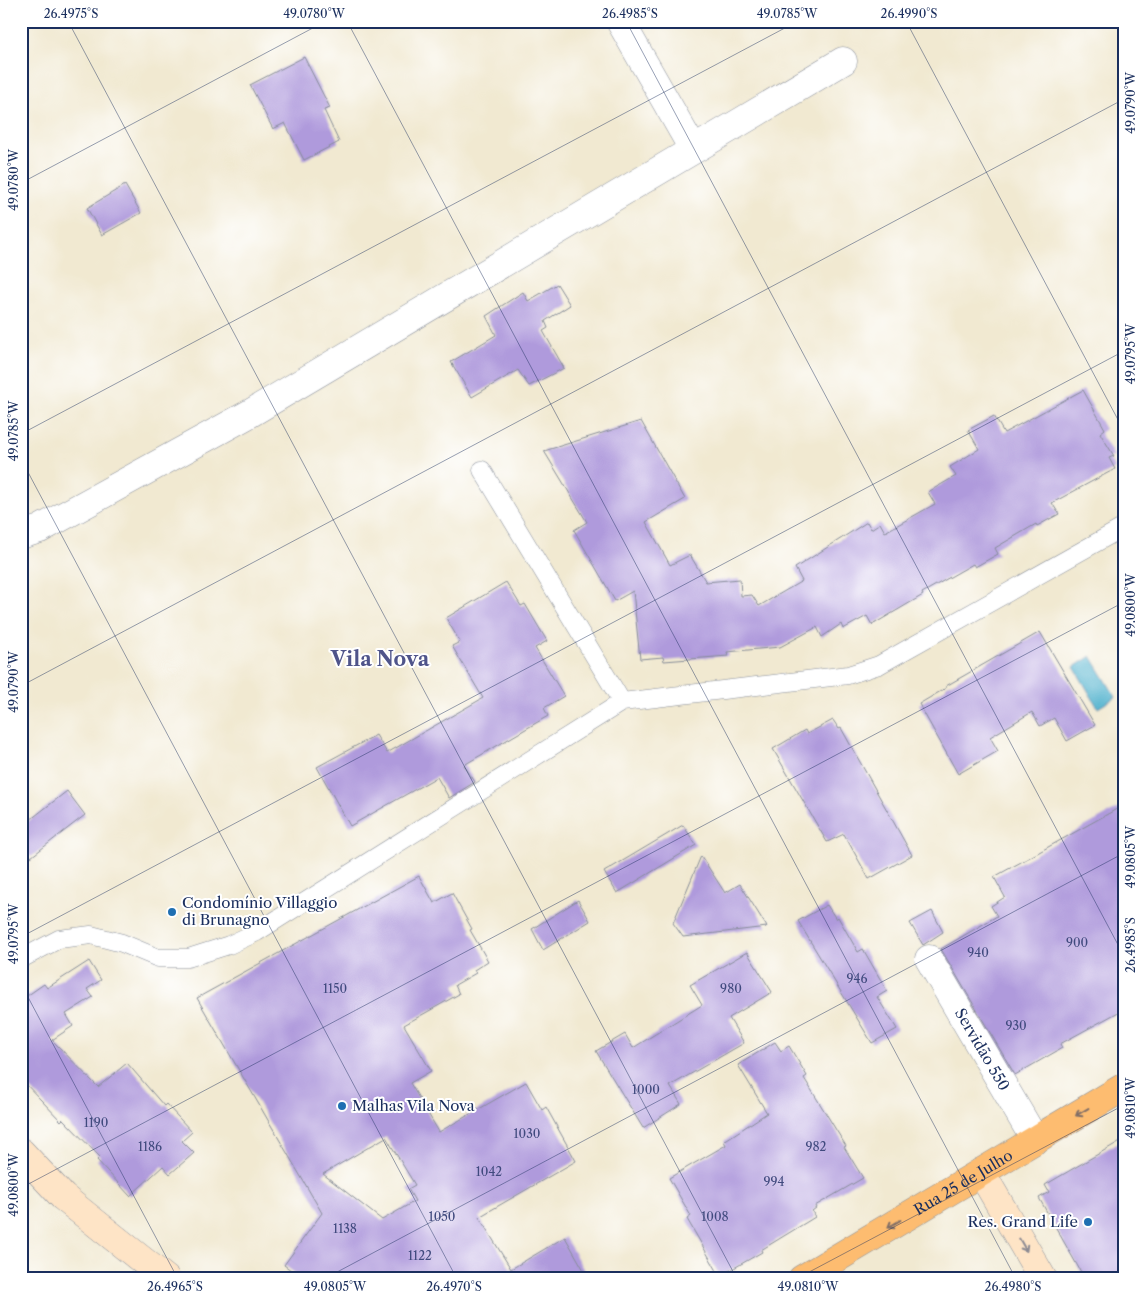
<svg xmlns="http://www.w3.org/2000/svg" width="1145" height="1300" font-family="'Libre Caslon Text',serif">
  <rect width="100%" height="100%" fill="#fff"/>
  <filter id="ink" filterUnits="userSpaceOnUse"><feTurbulence type="fractalNoise" baseFrequency=".02" numOctaves="2"/><feDisplacementMap in="SourceGraphic" scale="10" xChannelSelector="R" yChannelSelector="G"/><feConvolveMatrix kernelMatrix="1 2 1 2 8 2 1 2 1" color-interpolation-filters="sRGB"/></filter>
  <filter id="wash" filterUnits="userSpaceOnUse"><feTurbulence type="fractalNoise" baseFrequency=".0096" numOctaves="4" result="noise"/><feDisplacementMap in="SourceGraphic" scale="20" xChannelSelector="R" yChannelSelector="G"/><feGaussianBlur stdDeviation="1.12" result="paint"/><feColorMatrix in="noise" values="0 0 0 0 0 0 0 0 0 0 0 0 0 0 0 0 0 1.4 0 .05"/><feComposite in="paint" operator="in"/></filter>
  <g filter="url(#wash)">
    <rect width="100%" height="100%" fill="#f1e9d1"/>
    <polygon fill="#4db0cc" stroke="#347095" points="1091,656 1116,697 1098,708 1074,667"/>
    <g id="blocks">
      <g fill="#af9adc" fill-rule="evenodd">
        <polygon points="304,57 330,108 324,110 339,142 304,160 285,123 273,129 250,85"/>
        <polygon points="125,185 141,213 102,235 87,208"/>
        <polygon points="557,284 570,305 545,321 548,328 543,331 564,368 529,386 518,370 472,397 451,362 496,335 486,316 523,292 528,301"/>
        <polygon points="1083,390 1105,429 1100,433 1114,456 1109,458 1115,469 1052,503 1059,514 1037,526 1036,524 995,548 998,554 975,567 973,564 922,593 923,595 872,625 867,616 843,629 841,624 822,637 817,627 780,647 727,652 728,656 664,661 663,657 640,659 633,591 615,601 574,530 587,522 544,451 641,421 685,499 646,522 670,565 690,555 706,582 740,579 741,596 752,595 759,606 802,581 795,568 867,522 871,529 880,523 885,532 935,504 928,492 956,476 950,467 979,449 968,430 994,416 1004,433"/>
        <polygon points="506,582 521,606 525,604 547,641 535,648 564,696 544,708 548,716 464,765 475,782 449,798 437,777 350,826 317,767 376,735 387,753 483,698 452,646 460,642 446,618"/>
        <polygon points="1040,632 1095,725 1067,741 1054,718 1040,726 1032,712 990,737 998,751 958,774 919,704 946,688 946,686"/>
        <polygon points="833,720 839,729 841,728 912,855 869,879 844,834 827,842 773,749 805,730 807,734"/>
        <polygon points="67,791 85,815 31,857 21,844 21,827"/>
        <polygon points="1124,805 1124,1009 1060,1044 1062,1048 1015,1075 941,949 997,916 991,906 1005,897 994,877"/>
        <polygon points="683,825 696,845 617,893 604,872"/>
        <polygon points="701,856 725,893 740,884 767,927 683,937 673,923"/>
        <path d="M419,876l15,27 18,-10 20,36 -2,1 18,31 -14,9 2,3 -21,12 4,9 -55,31 27,46 -21,12 29,49 87,-50 16,28 4,-3 30,54 -97,56 32,52 54,-32 24,42h-286l-19,-14 38,-52 -125,-215zM386,1137l29,48 -7,4 7,12 -33,19 -59,-46z"/>
        <polygon points="578,900 590,921 543,950 532,929"/>
        <polygon points="827,905 836,919 838,917 858,952 863,949 887,991 877,997 897,1029 872,1043 798,921"/>
        <polygon points="932,911 943,932 923,945 910,923"/>
        <polygon points="747,952 772,992 729,1018 744,1043 670,1086 681,1104 643,1128 596,1051 625,1034 633,1048 702,1005 690,985"/>
        <polygon points="89,961 101,980 87,989 93,997 66,1014 73,1026 52,1040 98,1087 127,1063 164,1106 166,1104 192,1132 182,1141 194,1153 170,1174 163,1166 130,1196 97,1160 100,1157 63,1119 61,1121 21,1079 21,1000 44,984 47,988"/>
        <polygon points="775,1042 781,1051 789,1046 807,1076 804,1078 846,1146 844,1147 863,1178 815,1206 816,1208 812,1211 815,1217 761,1250 762,1252 720,1276 687,1219 691,1216 669,1178 726,1145 724,1141 767,1113 738,1065"/>
        <polygon points="1124,1139 1124,1279 1085,1279 1039,1198 1049,1192 1045,1185"/>
      </g>
    </g>
  </g>
  <g filter="url(#ink)">
    <use href="#blocks" fill-opacity="0" stroke="#868c98" stroke-width="1"/>
    <g fill="none" stroke-linecap="round" stroke-linejoin="round">
      <g stroke="#868c98" stroke-width="19">
        <g id="lane">
          <polyline points="482,470 622,702"/>
          <polyline points="21,959 59,939 91,935 122,943 158,958 188,958 229,945 257,932 622,702 848,675 879,665 1124,527"/>
        </g>
      </g>
      <g stroke="#868c98" stroke-width="29">
        <g id="street">
          <polyline points="620,21 693,149"/>
          <polyline points="21,535 40,529 249,414 843,61"/>
          <path id="s1" d="M929,959l106,181"/>
        </g>
      </g>
      <g stroke="#868c98" stroke-width="29">
        <g id="secondary">
          <polyline points="21,1152 63,1197 166,1279"/>
          <polyline points="981,1172 1043,1279"/>
        </g>
      </g>
      <g stroke="#868c98" stroke-width="29">
        <g id="primary">
          <path id="s2" d="M802,1279l322,-192"/>
        </g>
      </g>
      <use href="#lane" stroke="#fff" stroke-width="18"/>
      <use href="#street" stroke="#fff" stroke-width="28"/>
      <use href="#secondary" stroke="#fee4c6" stroke-width="28"/>
      <use href="#primary" stroke="#fdbc70" stroke-width="28"/>
    </g>
    <defs><path id="oneway-shaft" d="M-6 0H5M1.5-3L5.5 0L1.5 3" fill="none" stroke-width="1.6" stroke-linecap="round" stroke-linejoin="round" transform="scale(1.25)"/></defs>
    <g stroke="#816e66">
      <use href="#oneway-shaft" transform="translate(1082 1112) rotate(149)"/>
      <use href="#oneway-shaft" transform="translate(894 1224) rotate(149)"/>
    </g>
    <use stroke="#8c8a92" href="#oneway-shaft" transform="translate(1023 1245) rotate(60)"/>
  </g>
  <path fill="none" stroke="#1b2f5e" stroke-width="1" stroke-opacity="0.45" d="M68,21l669,1258M347,21l669,1258M626,21l498,935M906,21l218,410M21,183l305,-162M21,434l777,-413M21,459l436,820M21,686l1103,-587M21,937l1103,-586M21,984l157,295M21,1188l1103,-586M324,1279l800,-426M796,1279l328,-174"/>
  <g fill="#1f6fb2" stroke="#fff" stroke-width="2">
    <circle cx="172" cy="912" r="5"/>
    <circle cx="342" cy="1106" r="5"/>
    <circle cx="1088" cy="1222" r="5"/>
  </g>
  <g text-anchor="middle" stroke-width="4" stroke-linejoin="round" paint-order="stroke">
    <g font-size="12" fill="#404a7e">
      <text x="1077" y="947">900</text>
      <text x="978" y="957">940</text>
      <text x="857" y="983">946</text>
      <text x="335" y="993">1150</text>
      <text x="731" y="993">980</text>
      <text x="1016" y="1030">930</text>
      <text x="646" y="1094">1000</text>
      <text x="96" y="1127">1190</text>
      <text x="527" y="1138">1030</text>
      <text x="150" y="1151">1186</text>
      <text x="816" y="1151">982</text>
      <text x="489" y="1176">1042</text>
      <text x="774" y="1186">994</text>
      <text x="442" y="1221">1050</text>
      <text x="715" y="1221">1008</text>
      <text x="345" y="1233">1138</text>
      <text x="420" y="1260">1122</text>
    </g>
    <g font-size="15" fill="#1b2f5e" stroke="#fff" text-anchor="start">
      <text x="182" y="908">Condomínio Villaggio<tspan x="182" dy="17">di Brunagno</tspan></text>
      <text x="352" y="1111">Malhas Vila Nova</text>
      <text x="1078" y="1227" text-anchor="end">Res. Grand Life</text>
    </g>
    <g font-size="15" fill="#1b2f5e" stroke="#fff">
      <text dy="5" stroke="none"><textPath href="#s1" startOffset="105">Servidão 550</textPath></text>
      <text dy="5" stroke="none"><textPath href="#s2" startOffset="188">Rua 25 de Julho</textPath></text>
    </g>
    <g font-size="20" font-weight="bold" fill="#4f548a" stroke="#fff">
      <text x="380" y="666">Vila Nova</text>
    </g>
  </g>
  <rect width="1145" height="1300" fill="none" stroke="#fff" stroke-width="55"/>
  <rect x="28" y="28" width="1090" height="1244" fill="none" stroke="#1b2f5e" stroke-width="2"/>
  <g font-size="12" text-anchor="middle" fill="#1b2f5e">
    <text x="71" y="18">26.4975°S</text>
    <text x="314" y="18">49.0780°W</text>
    <text x="630" y="18">26.4985°S</text>
    <text x="787" y="18">49.0785°W</text>
    <text x="909" y="18">26.4990°S</text>
    <text transform="translate(1131 103) rotate(-90)" y="4">49.0790°W</text>
    <text transform="translate(14 180) rotate(-90)" y="4">49.0780°W</text>
    <text transform="translate(1131 354) rotate(-90)" y="4">49.0795°W</text>
    <text transform="translate(14 431) rotate(-90)" y="4">49.0785°W</text>
    <text transform="translate(1131 605) rotate(-90)" y="4">49.0800°W</text>
    <text transform="translate(14 682) rotate(-90)" y="4">49.0790°W</text>
    <text transform="translate(1131 857) rotate(-90)" y="4">49.0805°W</text>
    <text transform="translate(14 934) rotate(-90)" y="4">49.0795°W</text>
    <text transform="translate(1131 945) rotate(-90)" y="4">26.4985°S</text>
    <text transform="translate(1131 1108) rotate(-90)" y="4">49.0810°W</text>
    <text transform="translate(14 1185) rotate(-90)" y="4">49.0800°W</text>
    <text x="175" y="1291">26.4965°S</text>
    <text x="335" y="1291">49.0805°W</text>
    <text x="454" y="1291">26.4970°S</text>
    <text x="808" y="1291">49.0810°W</text>
    <text x="1013" y="1291">26.4980°S</text>
  </g>
</svg>
